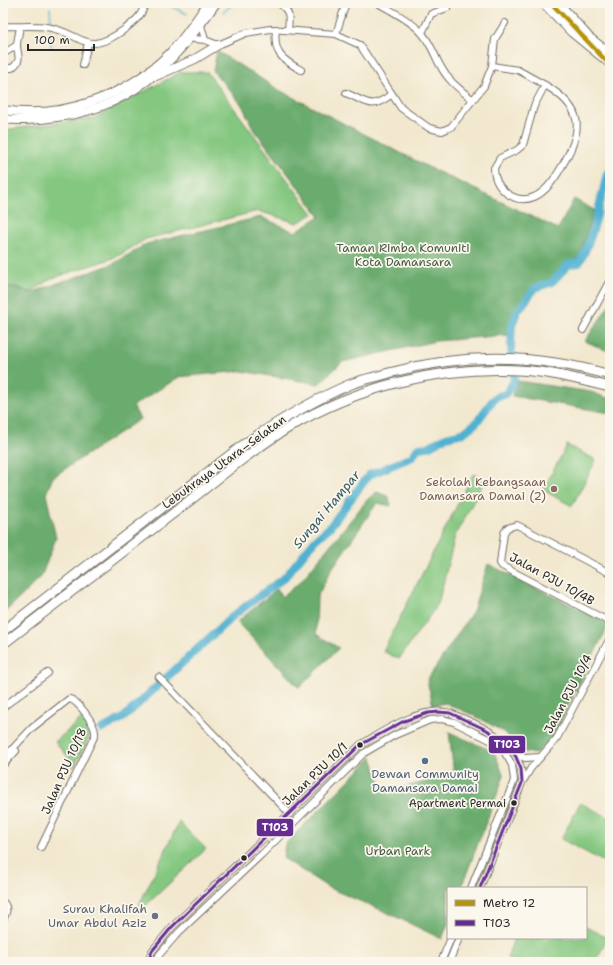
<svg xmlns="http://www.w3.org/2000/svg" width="613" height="965" font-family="'Shantell Sans',sans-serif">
  <rect width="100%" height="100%" fill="#fbf7ec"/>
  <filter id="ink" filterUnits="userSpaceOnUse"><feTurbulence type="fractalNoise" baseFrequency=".025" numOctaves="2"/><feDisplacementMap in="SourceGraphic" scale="8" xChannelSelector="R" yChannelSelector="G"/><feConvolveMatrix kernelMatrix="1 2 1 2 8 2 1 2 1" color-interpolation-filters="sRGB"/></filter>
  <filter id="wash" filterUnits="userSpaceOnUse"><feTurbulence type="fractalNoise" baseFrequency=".012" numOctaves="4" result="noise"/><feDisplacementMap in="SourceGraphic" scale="16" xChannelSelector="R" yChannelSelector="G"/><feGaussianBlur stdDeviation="0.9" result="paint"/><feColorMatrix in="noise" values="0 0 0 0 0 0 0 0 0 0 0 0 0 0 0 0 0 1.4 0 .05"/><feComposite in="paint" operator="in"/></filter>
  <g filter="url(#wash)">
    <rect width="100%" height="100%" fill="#f2e8cf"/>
    <g fill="#84c780" stroke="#587956">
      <polygon points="181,72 207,72 313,214 297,223 258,211 146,239 116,257 50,279 31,292 16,287 3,286 4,130 94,118"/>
      <polygon points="567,445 596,460 572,506 543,490"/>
      <polygon points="473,474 485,480 455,536 438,604 399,659 383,651"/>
      <polygon points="83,717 91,729 91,733 74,767 70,765 70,759 55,742"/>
      <polygon points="580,803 610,818 610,865 561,839"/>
      <polygon points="179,822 206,849 143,908 139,905"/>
      <polygon points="586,927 608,938 595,962 514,962 507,958 514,938 586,938"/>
    </g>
    <g fill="#6bac6e" stroke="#4b6c4c">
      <path d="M217,51l62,39 145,75 134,64 16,-30 20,11 -13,42 -5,8c-17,4 -14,12 -26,20 -5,3 -13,3 -17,7 -12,10 -24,33 -25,48l-72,6 -94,21 -23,22 -78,-13 -62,6 -46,29 7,13 -87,58 -7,17 10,44 -15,39 -38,37v-326h13l14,5 83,-29 33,-20 115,-27 34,15 25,-16 -67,-88 -11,-23 -29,-34z"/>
      <polygon points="610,304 610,352 585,341"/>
      <polygon points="518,381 591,392 610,399 610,413 512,396"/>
      <polygon points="377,492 389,497 391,506 377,503 331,570 317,597 316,634 339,648 299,688 237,622 277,589 282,597 301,581 368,499"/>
      <polygon points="488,564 609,624 551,740 535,754 521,751 517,743 502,731 477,717 446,703 433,705 427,680 473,611"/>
      <polygon points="449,732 494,752 504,776 461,888 448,888 448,923 442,939 386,912 329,888 283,858 285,844 372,757 383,792 454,775"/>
    </g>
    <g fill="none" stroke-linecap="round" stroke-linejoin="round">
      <g stroke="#51b1d0" stroke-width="1.5">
        <polyline points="164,3 187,14"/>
        <polyline points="50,8 51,23"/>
        <polyline points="223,12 235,3"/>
        <polyline points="51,32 51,47"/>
      </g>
      <path stroke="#51b1d0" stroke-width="8" d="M102,729l21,-11 111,-103 51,-38 30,-37 14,-12 40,-53 43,-18 6,-9 10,-1 18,-10 17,-4 13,-10 17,-23 5,-4 6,-1 5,-5 5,-10 -3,-34 1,-21 5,-13 18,-24 17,-6 17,-18 10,-1c15,-25 21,-62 28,-89l3,-5"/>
    </g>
  </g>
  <g filter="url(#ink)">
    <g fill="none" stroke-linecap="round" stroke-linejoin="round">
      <g stroke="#716d64" stroke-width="8">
        <g id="minor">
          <path d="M378,3c15,9 32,17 43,29 10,11 13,23 20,35 7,14 20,23 32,33"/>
          <path d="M280,4c11,8 9,14 8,26"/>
          <polyline points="201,25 205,40"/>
          <path d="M3,26c14,1 29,-1 43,1 37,5 38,32 79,2 9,-7 18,-14 20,-26"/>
          <path d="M276,29c-3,24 5,30 25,41"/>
          <polyline points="422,33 431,14 447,8"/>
          <polyline points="336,34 346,3"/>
          <polyline points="186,38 205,40 218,45 246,33 270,29 336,34 360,45 401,108 429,128 442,131 451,127 484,86 492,66 495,39 505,23"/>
          <polyline points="3,54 17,45"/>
          <polyline points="83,65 88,43"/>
          <polyline points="492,66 518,70 545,85"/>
          <path d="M3,68h9c10,-8 6,-11 5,-22 0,-6 2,-13 3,-19"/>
          <path d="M545,85c39,23 39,44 17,81 -6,11 -16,26 -28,31 -20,8 -40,-9 -40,-29l6,-10 17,-8 6,-5 11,-39z"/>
          <path d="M346,93c23,10 25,17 46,1"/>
          <polyline points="583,330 610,280"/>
          <polyline points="610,573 517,525 507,528 504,533 500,563 502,566 608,621 610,616"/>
          <polyline points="159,677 290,814"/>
          <polyline points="3,707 48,673"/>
          <polyline points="516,754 525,758 540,757"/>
          <path d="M3,759l29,-31 37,-29c8,0 28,27 26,36l-54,112"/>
          <polyline points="3,765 16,751"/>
          <polyline points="523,781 531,768 557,738 610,638"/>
          <path d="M3,902c6,6 3,12 0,18"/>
          <path d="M148,962l4,-11 20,-24 188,-182c24,-14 62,-40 90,-32 31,12 75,30 72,70l-42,105"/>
          <polyline points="157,962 159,955 179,932 262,854 364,753 395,735 430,720 442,719 454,722 494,742 502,748 512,765 514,780 512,786 471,888"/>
          <polyline points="441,962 451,938"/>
          <polyline points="449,962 459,938"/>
        </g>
      </g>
      <g stroke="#716d64" stroke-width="10">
        <g id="major">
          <polyline points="156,76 195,59 218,45"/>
          <path d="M3,110c59,10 123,-14 166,-56 15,-15 27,-34 39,-51"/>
          <path d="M3,119c15,2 30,1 46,-1 81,-7 123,-53 167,-115"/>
        </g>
      </g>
      <g stroke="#716d64" stroke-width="11">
        <g id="highway">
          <polyline points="544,3 572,32 610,63"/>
          <polyline points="558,3 588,37 610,54"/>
          <path d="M3,631l240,-186c34,-23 70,-45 108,-61 12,-5 26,-7 38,-11 76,-21 145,-19 221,2"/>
          <path d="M3,644c56,-43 112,-86 168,-129 38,-29 76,-62 117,-87 68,-41 151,-62 230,-58 31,1 62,10 92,17"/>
        </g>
      </g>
      <use href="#minor" stroke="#fff" stroke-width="6"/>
      <use href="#major" stroke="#fff" stroke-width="8"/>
      <use href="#highway" stroke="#fff" stroke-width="9"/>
      <g stroke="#fbf7ec" stroke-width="6">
        <polyline id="bus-1" points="148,962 152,951 172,927 360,745 404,721 428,713 439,712 450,713 487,730 509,746 516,757 521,769 522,783 480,888"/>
      </g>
      <use href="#bus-1" stroke="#662d91" stroke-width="3"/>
      <g stroke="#fbf7ec" stroke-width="7">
        <polyline id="metro-1" points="551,3 610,65"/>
      </g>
      <use href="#metro-1" stroke="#b5940f" stroke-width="4"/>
    </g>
  </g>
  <circle fill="#8d6e63" stroke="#fbf7ec" stroke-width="1.5" cx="554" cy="489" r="4"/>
  <g fill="#2b2b2b" stroke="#fbf7ec" stroke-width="1.5">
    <circle cx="360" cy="745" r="3.5"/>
    <circle cx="514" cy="803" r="3.5"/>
    <circle cx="244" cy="858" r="3.5"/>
  </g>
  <circle fill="#5c6f8a" stroke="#fbf7ec" stroke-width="1.5" cx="425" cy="761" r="4"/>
  <circle fill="#6b7280" stroke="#fbf7ec" stroke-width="1.5" cx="155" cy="916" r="4"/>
  <g text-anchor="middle" stroke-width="3.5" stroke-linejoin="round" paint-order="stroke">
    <g font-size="11" fill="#2b2b2b" stroke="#fbf7ec" text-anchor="end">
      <text x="506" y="807">Apartment Permai</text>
    </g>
    <g font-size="12" fill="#465a44" stroke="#fbf7ec">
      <text x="403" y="252">Taman Rimba Komuniti<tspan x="403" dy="14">Kota Damansara</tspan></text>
      <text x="398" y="855">Urban Park</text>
    </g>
    <g font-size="12" fill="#2b2b2b" stroke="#fbf7ec">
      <text transform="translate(224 462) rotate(-36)" y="4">Lebuhraya Utara–Selatan</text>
      <text transform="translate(552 579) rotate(29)" y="4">Jalan PJU 10/4B</text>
      <text transform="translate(568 694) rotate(-62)" y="4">Jalan PJU 10/4</text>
      <text transform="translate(64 771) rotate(-66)" y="4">Jalan PJU 10/18</text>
      <text transform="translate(315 774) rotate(-44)" y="4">Jalan PJU 10/1</text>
    </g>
    <g font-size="12" fill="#785e54" stroke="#fbf7ec" text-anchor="end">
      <text x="546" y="486">Sekolah Kebangsaan<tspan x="546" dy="14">Damansara Damai (2)</tspan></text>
    </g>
    <g font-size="12" fill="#4e5e75" stroke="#fbf7ec">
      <text x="425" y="778">Dewan Community<tspan x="425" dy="14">Damansara Damai</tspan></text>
    </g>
    <g font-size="12" fill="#5b616d" stroke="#fbf7ec" text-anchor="end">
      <text x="147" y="913">Surau Khalifah<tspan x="147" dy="14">Umar Abdul Aziz</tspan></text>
    </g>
    <g font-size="13" font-style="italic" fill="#385a65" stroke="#fbf7ec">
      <text transform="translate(326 509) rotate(-50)" y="5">Sungai Hampar</text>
    </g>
  </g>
  <g stroke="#fbf7ec" stroke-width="1.5">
    <rect x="488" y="735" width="38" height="19" rx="4" fill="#662d91"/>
    <rect x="256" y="818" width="38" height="19" rx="4" fill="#662d91"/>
  </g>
  <g font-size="11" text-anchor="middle" font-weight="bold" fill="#fff">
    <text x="507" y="748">T103</text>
    <text x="275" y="831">T103</text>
  </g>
  <rect width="613" height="965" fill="none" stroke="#fbf7ec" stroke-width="16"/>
  <rect x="447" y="887" width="140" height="52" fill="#fbf7ec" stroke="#a8a59f"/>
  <rect x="455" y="900" width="20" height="6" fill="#b5940f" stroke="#a8a59f"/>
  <text x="483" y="907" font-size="12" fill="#2b2b2b">Metro 12</text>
  <rect x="455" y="920" width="20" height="6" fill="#662d91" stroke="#a8a59f"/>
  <text x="483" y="927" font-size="12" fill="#2b2b2b">T103</text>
  <path d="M28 44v6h66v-6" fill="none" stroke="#2b2b2b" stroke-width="2"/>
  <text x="34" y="44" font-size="12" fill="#2b2b2b" stroke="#fbf7ec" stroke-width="3" paint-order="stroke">100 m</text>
</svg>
